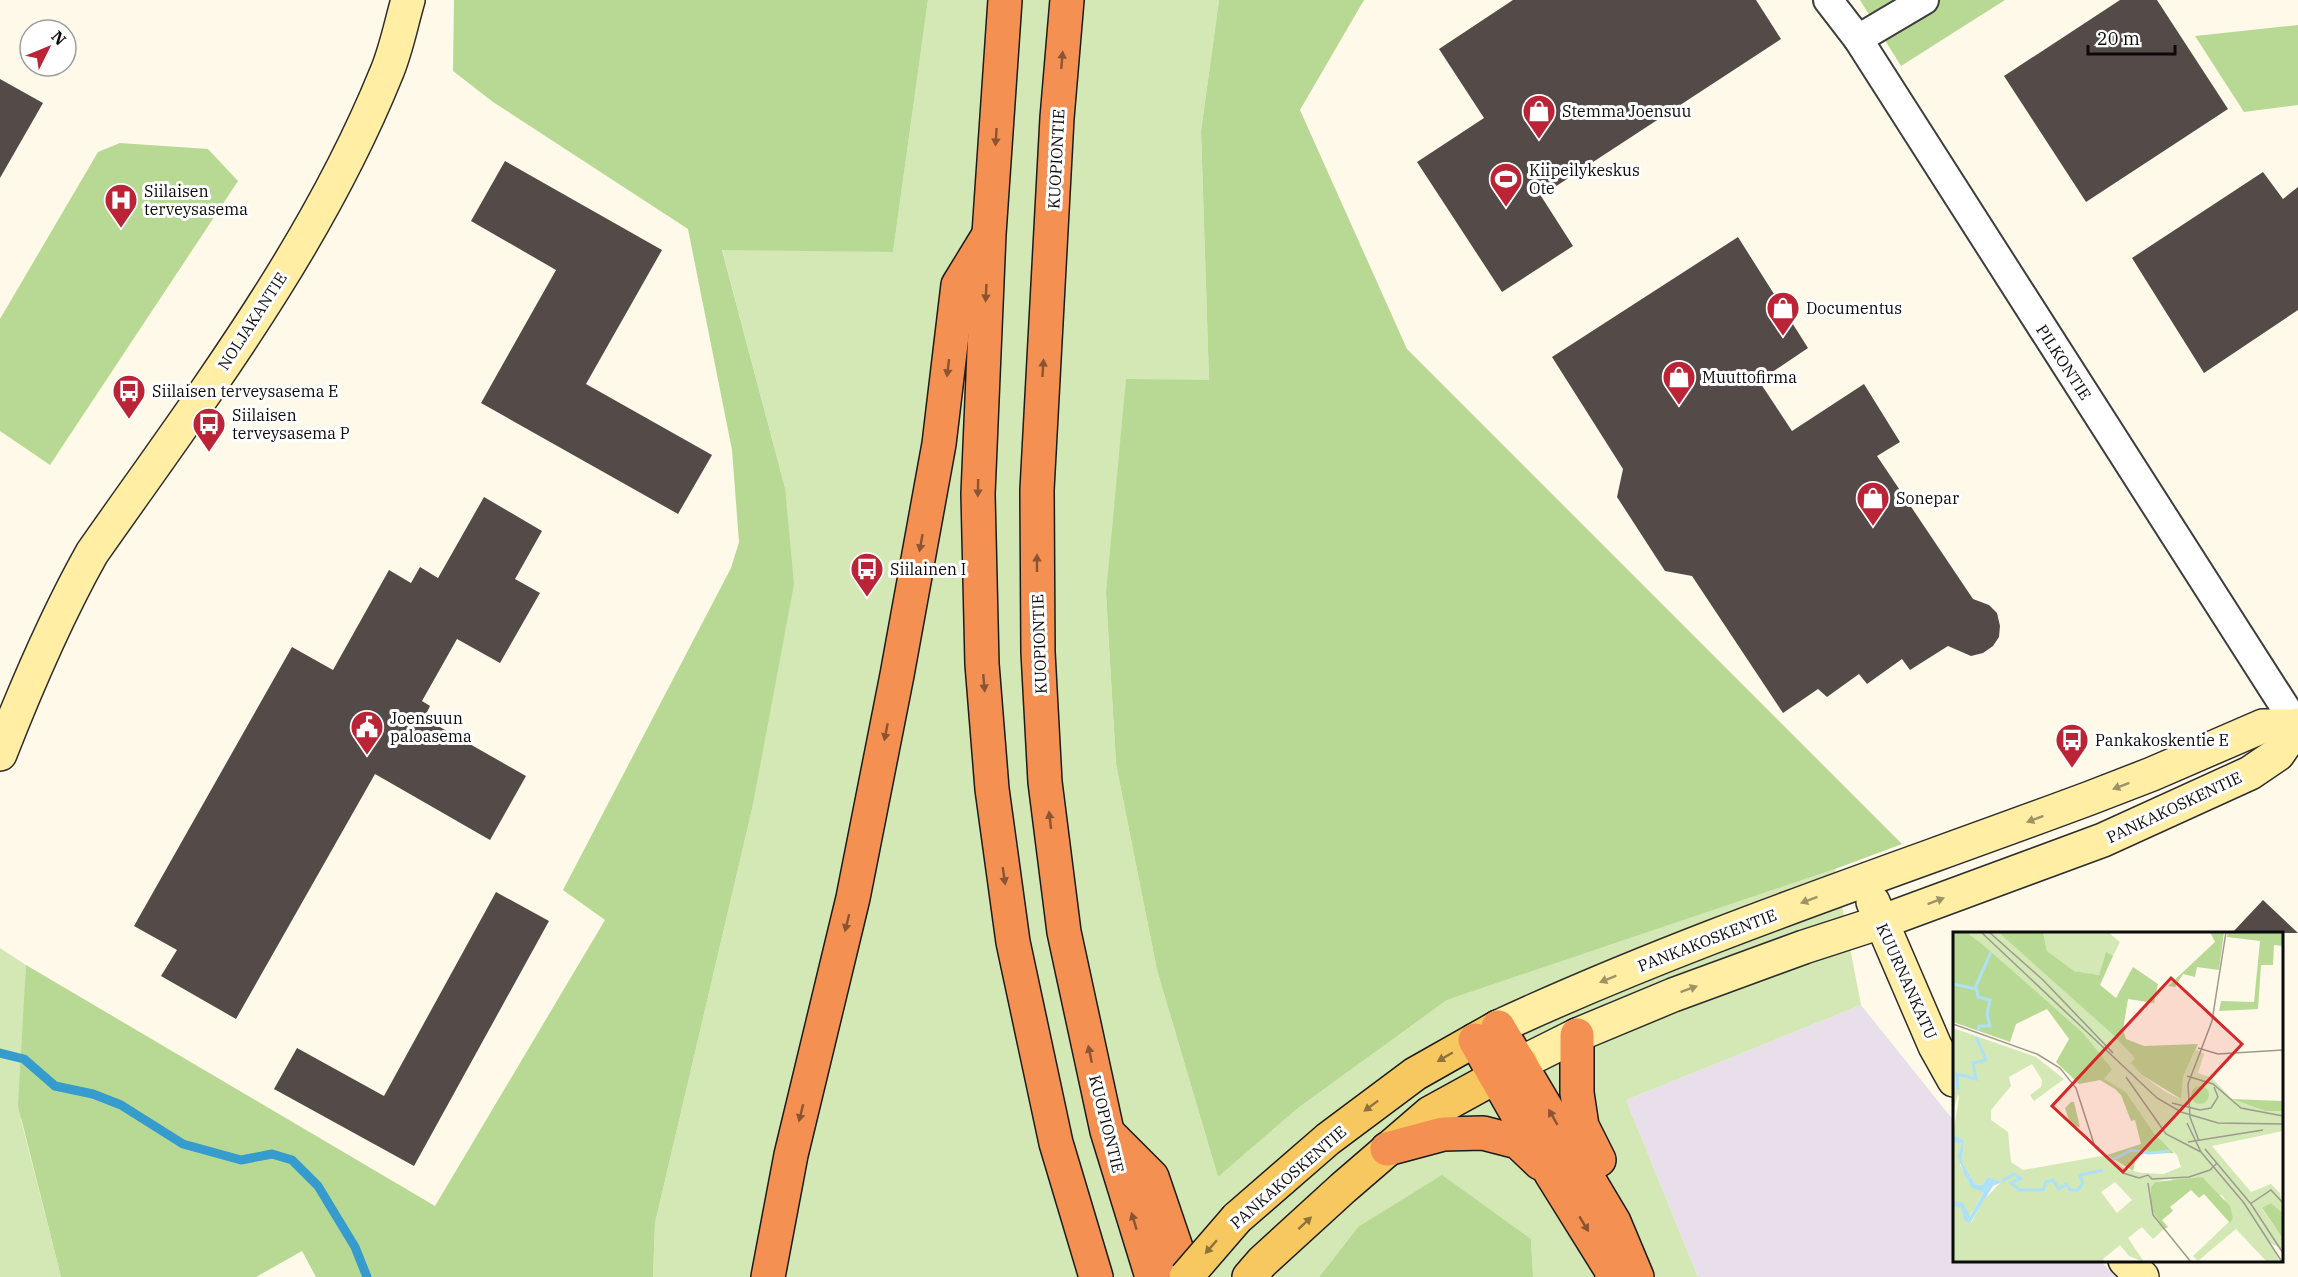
<svg xmlns="http://www.w3.org/2000/svg" width="2298" height="1277" font-family="'IBM Plex Serif',serif">
  <rect width="100%" height="100%" fill="#fff9e9"/>
  <polygon fill="#e8dfea" points="1861,1005 1954,1121 1954,1260 2100,1261 2117,1277 1698,1277 1626,1100"/>
  <g fill="#d3e8b4">
    <polygon points="928,0 1219,0 1201,131 1209,380 1106,594 1116,764 1157,970 1218,1177 1298,1108 1447,1000 1835,869 1861,1005 1626,1100 1698,1277 1533,1277 1531,1239 1358,1227 1319,1277 653,1277 655,1223 752,809 785,488 722,249 893,252"/>
    <polygon points="0,948 26,965 21,1120 61,1277 0,1277"/>
  </g>
  <g fill="#b8d993">
    <polygon points="454,0 928,0 893,252 722,250 785,488 794,584 752,809 655,1223 653,1277 316,1277 302,1251 256,1277 61,1277 18,1106 26,965 435,1206 605,920 563,890 731,568 739,542 732,450 688,229 493,102 453,71"/>
    <polygon points="1219,0 1364,0 1300,110 1407,349 1902,844 1835,869 1447,1000 1298,1108 1218,1177 1157,970 1116,764 1106,594 1126,379 1209,380 1201,131"/>
    <polygon points="1860,0 2005,0 1901,66"/>
    <polygon points="2298,25 2298,105 2244,112 2195,36"/>
    <polygon points="120,143 208,149 238,181 50,465 0,431 0,319 98,152"/>
    <polygon points="1442,1175 1531,1239 1533,1277 1319,1277 1358,1227"/>
  </g>
  <g fill="none" stroke-linecap="round" stroke-linejoin="round">
    <polyline stroke="#369bcd" stroke-width="9" points="0,1053 24,1059 55,1086 93,1094 121,1105 183,1144 241,1160 272,1154 292,1160 318,1186 355,1247 367,1277"/>
  </g>
  <g fill="#544b48">
    <polygon points="1513,0 1756,0 1781,39 1541,196 1573,246 1502,292 1417,162 1484,118 1439,49"/>
    <polygon points="2120,0 2157,0 2228,109 2086,202 2004,76"/>
    <polygon points="0,79 43,103 0,178"/>
    <polygon points="505,161 662,250 586,384 712,455 678,514 481,403 556,270 471,221"/>
    <polygon points="2263,172 2283,199 2298,187 2298,310 2204,373 2132,258"/>
    <polygon points="1738,237 1808,348 1759,381 1792,431 1864,384 1900,442 1877,456 1973,599 1989,605 1997,613 2000,626 1999,637 1993,646 1983,653 1971,656 1948,646 1910,670 1902,659 1867,684 1859,674 1827,697 1818,689 1783,713 1692,576 1665,571 1617,497 1623,469 1552,357"/>
    <polygon points="484,497 542,531 515,579 540,593 500,663 457,639 422,701 430,706 424,718 526,776 490,840 375,774 236,1019 161,976 177,950 134,926 292,647 333,670 389,570 411,583 420,567 438,578"/>
    <polygon points="496,892 549,921 414,1166 274,1089 297,1048 384,1096"/>
    <polygon points="2263,900 2298,933 2232,933"/>
  </g>
  <g fill="none" stroke-linecap="round" stroke-linejoin="round">
    <g stroke="#3e3e3e" stroke-width="32">
      <g id="street">
        <polyline points="1828,0 1858,39 2297,726"/>
        <polyline points="1858,39 1924,0"/>
      </g>
    </g>
    <g stroke="#2d2d2d" stroke-width="36">
      <g id="secondary">
        <path d="M0,754c27,-69 56,-137 92,-201 108,-154 223,-304 294,-479 10,-23 15,-50 22,-74"/>
        <polyline points="1873,902 1935,1046 1954,1080"/>
        <path d="M1498,1027c192,-89 394,-155 592,-229l62,-24 111,-48h34"/>
        <polyline points="1521,1063 1577,1035 1673,995 1804,947 1881,922 2103,840 2250,773 2278,754 2298,725"/>
        <polyline points="2125,1260 2142,1277"/>
      </g>
    </g>
    <g stroke="#1c1c1c" stroke-width="36">
      <g id="primary">
        <polyline points="1237,1218 1328,1139 1415,1074 1498,1027"/>
        <polyline points="1249,1277 1262,1262 1343,1188 1430,1113 1521,1063"/>
      </g>
    </g>
    <g stroke="#1c1c1c" stroke-width="36">
      <g id="highway">
        <polyline points="1005,0 989,234 978,494 982,664 992,789 1013,942 1056,1143 1096,1277"/>
        <polyline points="1067,0 1057,118 1037,490 1038,652 1045,782 1064,932 1107,1131 1152,1277"/>
        <polyline points="1498,1027 1614,1222 1637,1277"/>
        <polyline points="1577,1035 1577,1093 1582,1126 1599,1160"/>
        <polyline points="1475,1040 1552,1175 1610,1268 1613,1277"/>
        <polyline points="1110,1135 1152,1177 1186,1277"/>
        <polyline points="1387,1149 1443,1134 1483,1133 1518,1142 1540,1163"/>
        <polyline points="768,1277 791,1155 853,898 897,675 939,444 958,285 988,236"/>
      </g>
    </g>
    <use href="#street" stroke="#fff" stroke-width="28"/>
    <use href="#secondary" stroke="#ffeea4" stroke-width="33"/>
    <use href="#primary" stroke="#f8c860" stroke-width="33"/>
    <use href="#highway" stroke="#f49052" stroke-width="33"/>
    <g stroke="#1c1c1c" stroke-width="36" stroke-linecap="butt">
      <polyline id="primary-bridge" points="1186,1277 1237,1218"/>
    </g>
    <use href="#primary-bridge" stroke="#f8c860" stroke-width="33"/>
  </g>
  <defs><path id="oneway-solid" d="M-6-.8H1V-3.2L6.5 0L1 3.2V.8H-6Z" transform="scale(1.5)"/></defs>
  <g fill="#8b5432">
    <use href="#oneway-solid" transform="translate(1062 60) rotate(-85)"/>
    <use href="#oneway-solid" transform="translate(996 137) rotate(94)"/>
    <use href="#oneway-solid" transform="translate(986 293) rotate(93)"/>
    <use href="#oneway-solid" transform="translate(948 368) rotate(97)"/>
    <use href="#oneway-solid" transform="translate(1043 368) rotate(-86)"/>
    <use href="#oneway-solid" transform="translate(978 488) rotate(91)"/>
    <use href="#oneway-solid" transform="translate(921 543) rotate(100)"/>
    <use href="#oneway-solid" transform="translate(1037 563) rotate(-90)"/>
    <use href="#oneway-solid" transform="translate(984 683) rotate(85)"/>
    <use href="#oneway-solid" transform="translate(886 732) rotate(101)"/>
    <use href="#oneway-solid" transform="translate(1050 820) rotate(-97)"/>
    <use href="#oneway-solid" transform="translate(1004 876) rotate(82)"/>
    <use href="#oneway-solid" transform="translate(847 923) rotate(104)"/>
    <use href="#oneway-solid" transform="translate(1090 1054) rotate(-102)"/>
    <use href="#oneway-solid" transform="translate(801 1113) rotate(104)"/>
    <use href="#oneway-solid" transform="translate(1553 1117) rotate(-120)"/>
    <use href="#oneway-solid" transform="translate(1134 1221) rotate(-107)"/>
    <use href="#oneway-solid" transform="translate(1584 1224) rotate(59)"/>
  </g>
  <g fill="#9d9367">
    <use href="#oneway-solid" transform="translate(2121 786) rotate(159)"/>
    <use href="#oneway-solid" transform="translate(2035 819) rotate(159)"/>
    <use href="#oneway-solid" transform="translate(1809 900) rotate(159)"/>
    <use href="#oneway-solid" transform="translate(1936 901) rotate(-21)"/>
    <use href="#oneway-solid" transform="translate(1608 979) rotate(158)"/>
    <use href="#oneway-solid" transform="translate(1689 989) rotate(-20)"/>
  </g>
  <g fill="#8d733a">
    <use href="#oneway-solid" transform="translate(1445 1057) rotate(150)"/>
    <use href="#oneway-solid" transform="translate(1371 1106) rotate(143)"/>
    <use href="#oneway-solid" transform="translate(1305 1223) rotate(-43)"/>
    <use href="#oneway-solid" transform="translate(1211 1247) rotate(131)"/>
  </g>
  <defs>
    <g id="shop-pin" transform="scale(1.725)"><path d="M0 17L-7.5 6A9.5 9.5 0 1 1 7.5 6Z" fill="#ba2436" stroke="#fff"/><path d="M-5-2.5h2.3a2.7 3.5 0 0 1 5.4 0H5L5.5 6h-11ZM-1.5-2.5h3a1.5 2.3 0 0 0-3 0Z" fill="#fff"/></g>
    <g id="stadium-pin" transform="scale(1.725)"><path d="M0 17L-7.5 6A9.5 9.5 0 1 1 7.5 6Z" fill="#ba2436" stroke="#fff"/><path d="M0-5a6.5 5 0 1 0 0 10a6.5 5 0 1 0 0-10ZM-3.5-1.8h7v3.6h-7Z" fill="#fff"/></g>
    <g id="hospital-pin" transform="scale(1.725)"><path d="M0 17L-7.5 6A9.5 9.5 0 1 1 7.5 6Z" fill="#ba2436" stroke="#fff"/><path d="M-5-5h3v3.5h4V-5h3V5h-3V1.5h-4V5h-3Z" fill="#fff"/></g>
    <g id="bus-pin" transform="scale(1.725)"><path d="M0 17L-7.5 6A9.5 9.5 0 1 1 7.5 6Z" fill="#ba2436" stroke="#fff"/><path d="M-5-6H5V4H4V6H2V4H-2V6H-4V4H-5ZM-3.5-4V0h7V-4ZM-3.5 1.2v1.5H-2V1.2ZM2 1.2v1.5H3.5V1.2Z" fill="#fff"/></g>
    <g id="civic-pin" transform="scale(1.725)"><path d="M0 17L-7.5 6A9.5 9.5 0 1 1 7.5 6Z" fill="#ba2436" stroke="#fff"/><path d="M-.6-6.5H3V-4.5H.6V-3L4-1V1h2V6H-6V1h2V-1L-.6-3ZM-1.2 2.5V6h2.4V2.5Z" fill="#fff"/></g>
  </defs>
  <g fill-rule="evenodd">
    <use href="#shop-pin" x="1539" y="111"/>
    <use href="#stadium-pin" x="1506" y="179"/>
    <use href="#hospital-pin" x="121" y="200"/>
    <use href="#shop-pin" x="1783" y="308"/>
    <use href="#shop-pin" x="1679" y="377"/>
    <use href="#bus-pin" x="129" y="391"/>
    <use href="#bus-pin" x="209" y="424"/>
    <use href="#shop-pin" x="1873" y="498"/>
    <use href="#bus-pin" x="867" y="569"/>
    <use href="#civic-pin" x="367" y="727"/>
    <use href="#bus-pin" x="2072" y="740"/>
  </g>
  <g text-anchor="middle" stroke-width="6" stroke-linejoin="round" paint-order="stroke">
    <g font-size="16" fill="#0b0b0b" stroke="#fff" text-anchor="start">
      <text x="1562" y="117">Stemma Joensuu</text>
      <text x="1529" y="176">Kiipeilykeskus<tspan x="1529" dy="18">Ote</tspan></text>
      <text x="144" y="197">Siilaisen<tspan x="144" dy="18">terveysasema</tspan></text>
      <text x="1806" y="314">Documentus</text>
      <text x="1702" y="383">Muuttofirma</text>
      <text x="152" y="397">Siilaisen terveysasema E</text>
      <text x="232" y="421">Siilaisen<tspan x="232" dy="18">terveysasema P</tspan></text>
      <text x="1896" y="504">Sonepar</text>
      <text x="890" y="575">Siilainen I</text>
      <text x="390" y="724">Joensuun<tspan x="390" dy="18">paloasema</tspan></text>
      <text x="2095" y="746">Pankakoskentie E</text>
    </g>
    <g font-size="16" fill="#0b0b0b" stroke="#fff">
      <text transform="translate(1056 159) rotate(-87)" y="6">KUOPIONTIE</text>
      <text transform="translate(252 321) rotate(-57)" y="6">NOLJAKANTIE</text>
      <text transform="translate(2064 362) rotate(57)" y="6">PILKONTIE</text>
      <text transform="translate(1039 644) rotate(-92)" y="6">KUOPIONTIE</text>
      <text transform="translate(2174 807) rotate(-25)" y="6">PANKAKOSKENTIE</text>
      <text transform="translate(1707 940) rotate(-21)" y="6">PANKAKOSKENTIE</text>
      <text transform="translate(1907 981) rotate(66)" y="6">KUURNANKATU</text>
      <text transform="translate(1107 1124) rotate(76)" y="6">KUOPIONTIE</text>
      <text transform="translate(1288 1177) rotate(-41)" y="6">PANKAKOSKENTIE</text>
    </g>
  </g>
  <g transform="translate(1953 932)">
    <rect width="330" height="330" fill="#fff9e9"/>
    <path d="M13,0h32l115,103 23,23 -4,5 10,12 24,17 14,7 3,-22 13,-28 8,5 -6,19 14,5 20,21 33,12h18v20l-71,15 39,46 20,-8 9,9 3,20 -12,-10 -9,6 21,30v10l-13,-6 10,19h-13l-31,-33 -38,32 -5,-5 40,-38 -10,-22 -53,-17 -15,3 -4,5 13,42 -11,10 -11,-12 -14,11 16,24 -15,-6 -9,-11 -17,14 2,3h-152v-56h8l10,17 12,-22 18,-19 -14,-5 -4,8 -8,-1 -13,-22 2,-22 -11,-5 6,-38 -1,-3 -5,19v-85l83,29 28,22 -30,22 -4,-6 11,-8 1,-7 -10,-16 -23,13 2,9 -20,24v10l17,12 3,30 12,8 84,-15 18,14 17,4 21,1 18,-7 -4,-12 -23,-22 -28,-41 -23,-13 -20,-46zM162,250l17,18 -15,13 -16,-21zM90,0h65l12,10 -7,14 -7,-3 -7,22 -26,-4 -26,-20zM0,208l9,2 -2,23 9,18 15,9 -15,25 -4,-10 -12,-6z" fill="#d3e8b4" fill-rule="evenodd"/>
    <path d="M0,0h13l16,12 101,89 29,36 -8,10 22,13 28,41 20,20 -37,1 -4,17 -26,-16 34,-11 -6,-24 -4,1 -10,-26 -6,-6 -15,-9 -21,4 -23,-22 13,-23 -22,-30 -31,15 -6,18 -57,-20zM45,0h45l4,19 27,20 25,4 7,-23 7,4 -13,29 16,13 17,-31 25,17 -4,19 -26,-4 -5,31 3,9 18,7 54,-2 -15,33 -2,22 -39,-24 -11,-12 4,-5 -22,-23zM257,0h14l-5,38 -22,-3 -2,10 -12,-3 -8,13 -7,-1 47,-44zM275,0h55v14l-9,-1 -1,20h-12l-3,44 -39,2 2,-10 33,1 6,-61 -33,-4zM238 163a9 9 0 1 1 18 0a9 9 0 1 1-18 0ZM279,167l51,2v10h-18zM118,170h3l6,25 -9,-1 -6,-18zM249,245l28,29 3,12 -3,5 -26,-29 -5,4 -8,-8 -21,17 3,4 -11,9 6,7 -4,2 -13,-21v-21l4,-5zM318,271l12,10v26l-21,-31z" fill="#b8d993"/>
    <path d="M0,203l11,5 -2,22 13,22 8,1 4,-8 15,5 -9,4 -23,37 -6,-3 -3,-13 -8,-1v-5l10,2 7,13 14,-24 -12,-4 -8,-14 -6,-17 4,-14 -8,-1z" fill="#aee0f6"/>
    <path fill="none" stroke="#aee0f6" stroke-width="3" d="M0,52l23,5M25,99l1,-5h11l-3,-11 3,-15 -12,-3 -2,-11 15,-34M5,158l-1,-16 19,5 -3,-16 13,-3 -10,-23M159,228l20,-10 17,3 21,-2M49,249l12,-7 7,5 -10,4 9,7h23l3,-8 7,-2 6,9 7,-5 4,6h8l5,-7 -3,-8 23,-5"/>
    <path fill="none" stroke="#9d9a90" stroke-width="1.5" d="M28,0l176,166 24,14 37,11 65,1M36,0l54,48 70,73M0,92l84,30 23,14 16,20 19,59 28,26 16,5 9,-3 4,4 37,-2 21,-7 7,-7M245,116l20,6 65,-4M234,144l26,8 28,24 42,8M173,145l40,57 35,18M219,171l28,7 11,-2 7,-11 -4,-10M234,191l14,29 43,51 38,59M246,209l-9,-24 -2,-33 24,-63 14,-89M235,210l75,-12M252,217l46,55 32,49M195,251l5,32 38,47M297,272l21,-14 12,13"/>
    <path fill="#d62828" fill-opacity="0.15" stroke="#d62828" stroke-width="3" d="M218,46l71,66 -119,128 -71,-66z"/>
    <rect width="330" height="330" fill="none" stroke="#0b0b0b" stroke-width="3"/>
  </g>
  <g transform="translate(48 48) rotate(47)"><circle r="28" fill="#ffffff" stroke="#9d9d9d" stroke-width="1.5"/>
  <path d="M0-4.5L10 22L0 15L-10 22Z" fill="#ba2436"/>
  <text y="-9" font-size="16" font-weight="bold" text-anchor="middle" fill="#0b0b0b">N</text>
  </g>
  <path d="M2088 45v9h87v-9" fill="none" stroke="#0b0b0b" stroke-width="3"/>
  <text x="2097" y="45" font-size="18" fill="#0b0b0b" stroke="#ffffff" stroke-width="4.5" paint-order="stroke">20 m</text>
</svg>
